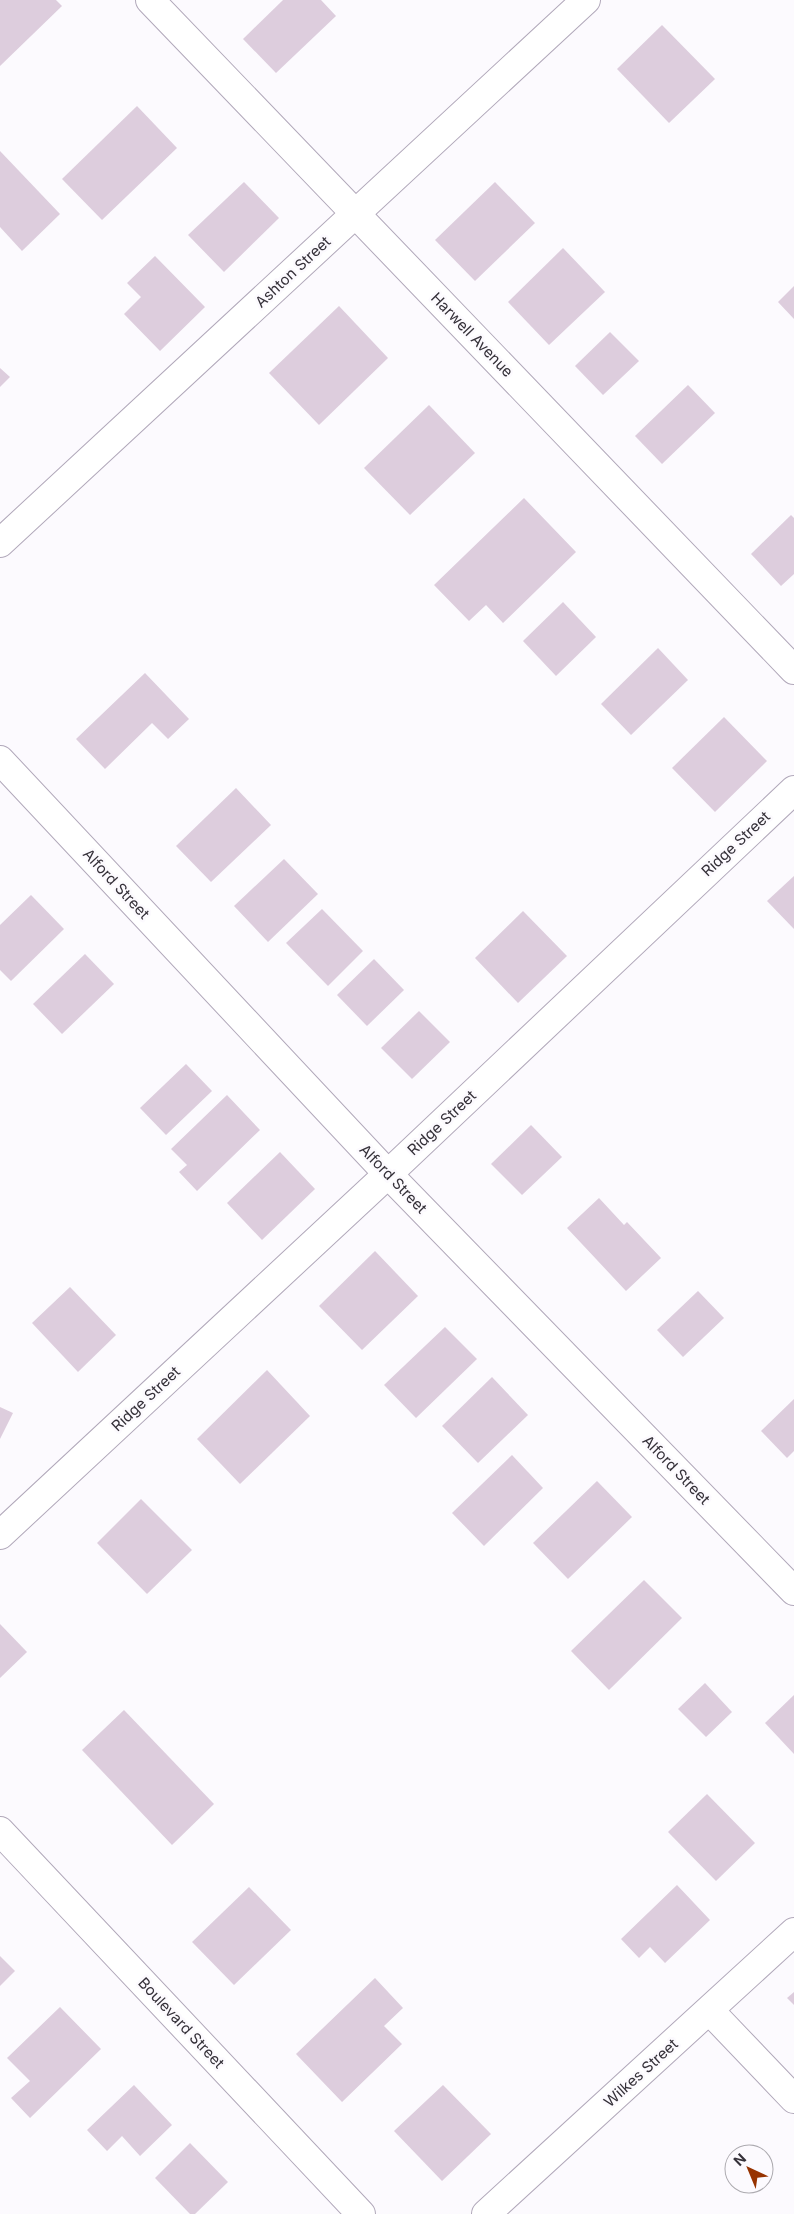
<svg xmlns="http://www.w3.org/2000/svg" width="794" height="2214" font-family="Inter,sans-serif">
  <rect width="100%" height="100%" fill="#fcfafe"/>
  <g fill="#ddcddd">
    <polygon points="0,0 56,0 62,6 0,66"/>
    <polygon points="283,0 321,0 336,16 276,73 243,39"/>
    <polygon points="662,25 715,79 669,123 617,69"/>
    <polygon points="137,106 177,148 102,220 62,179"/>
    <polygon points="0,151 60,214 22,251 0,227"/>
    <polygon points="244,182 279,218 224,272 188,235"/>
    <polygon points="495,182 535,223 475,281 435,240"/>
    <polygon points="563,248 605,292 549,345 508,302"/>
    <polygon points="155,256 205,307 160,351 124,314 141,297 127,283"/>
    <polygon points="794,286 794,319 778,302"/>
    <polygon points="339,306 388,358 319,425 269,373"/>
    <polygon points="610,332 639,361 603,395 575,366"/>
    <polygon points="0,368 10,377 0,387"/>
    <polygon points="688,385 715,413 662,464 635,436"/>
    <polygon points="429,405 475,453 410,515 364,468"/>
    <polygon points="524,498 576,552 503,623 486,605 469,621 434,585"/>
    <polygon points="791,515 794,518 794,574 781,586 751,554"/>
    <polygon points="563,602 596,637 556,676 523,641"/>
    <polygon points="658,648 688,680 631,735 601,704"/>
    <polygon points="145,673 189,719 168,739 152,723 105,769 76,739"/>
    <polygon points="724,717 767,761 715,812 672,768"/>
    <polygon points="236,788 271,825 211,882 176,846"/>
    <polygon points="284,859 318,894 268,942 234,906"/>
    <polygon points="794,876 794,929 767,901"/>
    <polygon points="31,895 64,929 11,981 0,970 0,925"/>
    <polygon points="322,909 363,951 328,986 286,943"/>
    <polygon points="523,911 567,956 518,1003 475,958"/>
    <polygon points="85,954 114,984 62,1034 33,1004"/>
    <polygon points="374,959 404,990 367,1026 337,995"/>
    <polygon points="419,1011 450,1042 412,1079 381,1048"/>
    <polygon points="186,1064 212,1091 166,1135 140,1108"/>
    <polygon points="227,1095 260,1130 197,1191 179,1172 187,1165 171,1149"/>
    <polygon points="531,1125 562,1157 522,1195 491,1164"/>
    <polygon points="280,1152 315,1189 262,1240 227,1203"/>
    <polygon points="599,1198 624,1225 627,1222 661,1258 626,1291 567,1228"/>
    <polygon points="375,1251 418,1296 362,1350 319,1306"/>
    <polygon points="70,1287 116,1335 78,1372 32,1323"/>
    <polygon points="698,1291 724,1318 683,1357 657,1330"/>
    <polygon points="445,1327 477,1359 416,1418 384,1385"/>
    <polygon points="267,1370 310,1416 240,1484 197,1439"/>
    <polygon points="492,1377 528,1415 478,1463 442,1426"/>
    <polygon points="794,1399 794,1451 787,1458 761,1431"/>
    <polygon points="0,1407 13,1413 0,1439"/>
    <polygon points="512,1455 543,1488 484,1546 452,1513"/>
    <polygon points="597,1481 632,1517 568,1579 533,1543"/>
    <polygon points="141,1499 192,1550 147,1594 97,1543"/>
    <polygon points="644,1580 682,1618 609,1690 571,1651"/>
    <polygon points="0,1624 27,1652 0,1678"/>
    <polygon points="705,1683 732,1712 706,1737 678,1709"/>
    <polygon points="794,1695 794,1754 765,1723"/>
    <polygon points="124,1710 214,1804 172,1845 82,1750"/>
    <polygon points="707,1794 755,1843 716,1881 668,1832"/>
    <polygon points="677,1885 710,1920 665,1963 650,1947 639,1958 621,1939"/>
    <polygon points="249,1887 291,1930 234,1985 192,1942"/>
    <polygon points="0,1956 15,1971 0,1986"/>
    <polygon points="375,1978 403,2008 384,2026 402,2044 342,2102 296,2054"/>
    <polygon points="794,1992 794,2005 787,1998"/>
    <polygon points="60,2007 101,2049 30,2118 11,2098 30,2081 7,2058"/>
    <polygon points="134,2085 172,2125 140,2156 122,2136 107,2151 87,2130"/>
    <polygon points="443,2085 491,2134 442,2181 394,2131"/>
    <polygon points="190,2143 228,2182 195,2214 190,2214 155,2178"/>
  </g>
  <g fill="none" stroke-linecap="round" stroke-linejoin="round">
    <g stroke="#b1a8ba" stroke-width="30">
      <g id="street">
        <polyline points="150,0 794,670"/>
        <polyline points="0,543 586,0"/>
        <polyline points="0,760 388,1174 794,1591"/>
        <polyline points="0,1535 388,1174 794,790"/>
        <polyline points="0,1831 361,2214"/>
        <polyline points="710,2011 794,2099"/>
        <polyline points="486,2214 794,1932"/>
      </g>
    </g>
    <use href="#street" stroke="#fff" stroke-width="28"/>
  </g>
  <g text-anchor="middle" stroke-width="5" stroke-linejoin="round" paint-order="stroke">
    <g font-size="15" fill="#353139" stroke="#fcfafe">
      <text transform="translate(293 272) rotate(-43)" y="5">Ashton Street</text>
      <text transform="translate(472 335) rotate(46)" y="5">Harwell Avenue</text>
      <text transform="translate(736 844) rotate(-43)" y="5">Ridge Street</text>
      <text transform="translate(116 884) rotate(47)" y="5">Alford Street</text>
      <text transform="translate(442 1123) rotate(-43)" y="5">Ridge Street</text>
      <text transform="translate(393 1179) rotate(46)" y="5">Alford Street</text>
      <text transform="translate(146 1399) rotate(-43)" y="5">Ridge Street</text>
      <text transform="translate(676 1470) rotate(46)" y="5">Alford Street</text>
      <text transform="translate(181 2023) rotate(47)" y="5">Boulevard Street</text>
      <text transform="translate(641 2073) rotate(-42)" y="5">Wilkes Street</text>
    </g>
  </g>
  <g transform="translate(749 2169) rotate(316)"><circle r="24" fill="#fcfafe" stroke="#acaaaf"/>
  <path d="M0-4L9 19L0 12L-9 19Z" fill="#973300"/>
  <text y="-8" font-size="14" font-weight="bold" text-anchor="middle" fill="#353139">N</text>
  </g>
</svg>
